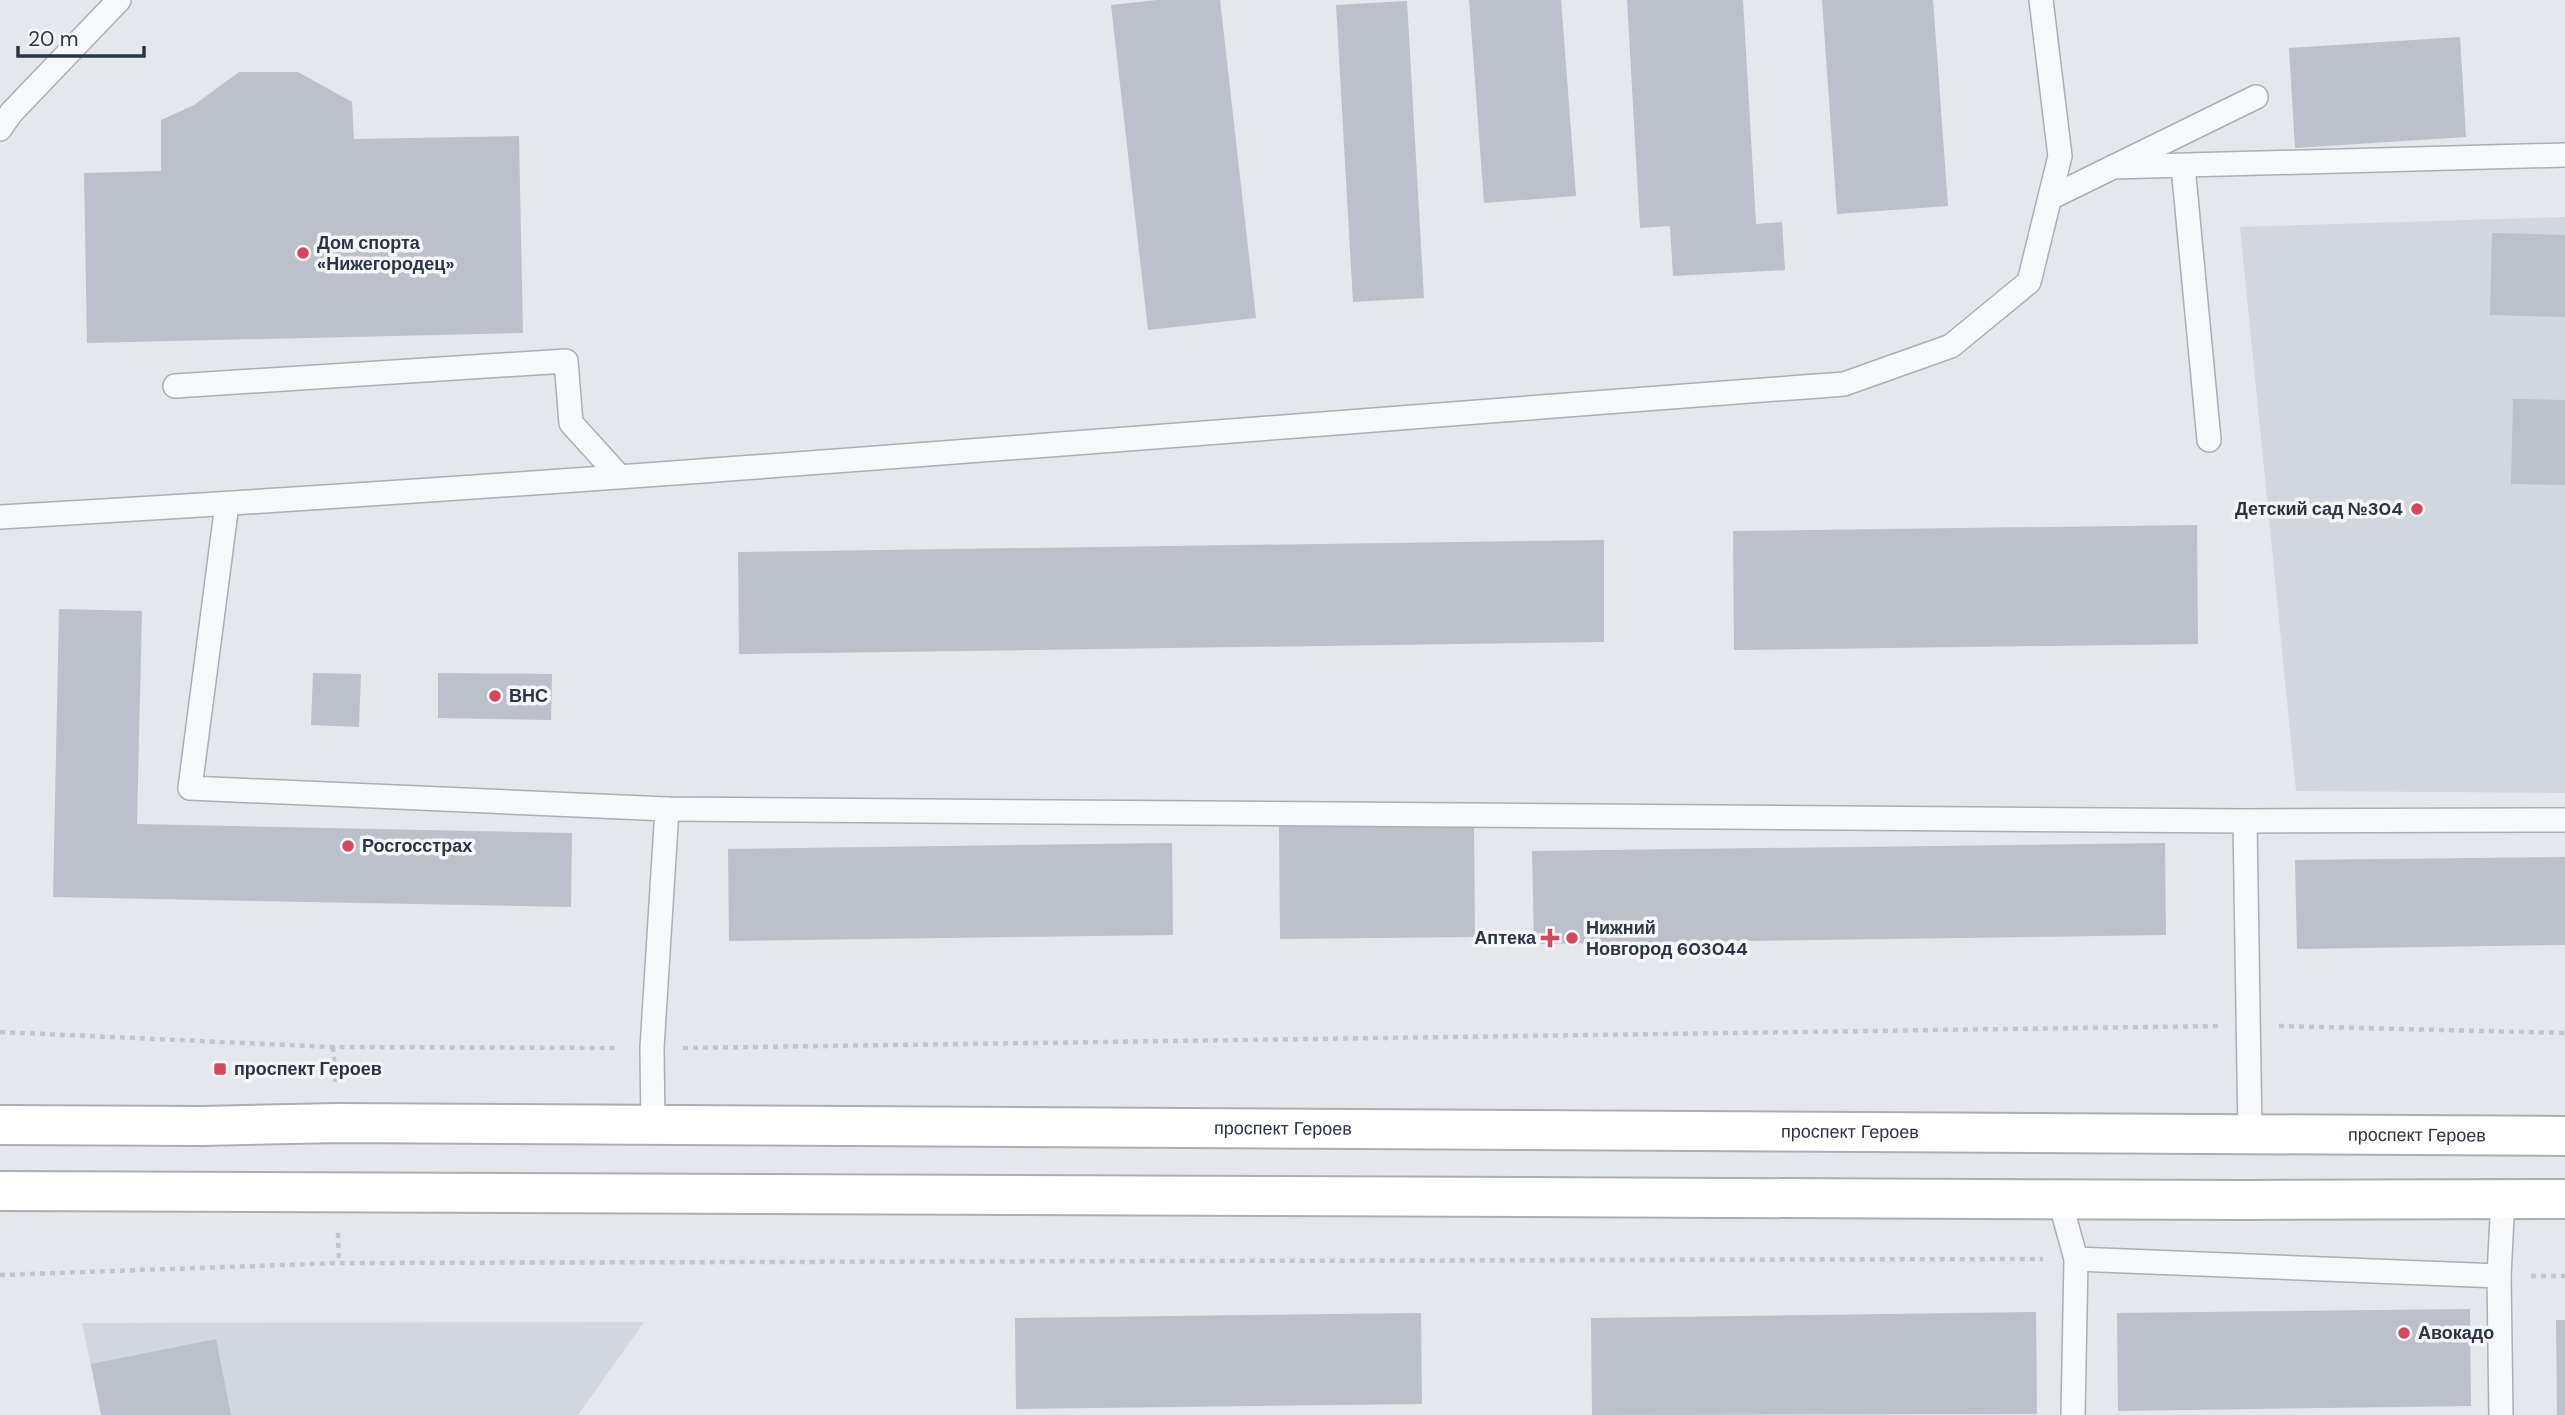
<svg xmlns="http://www.w3.org/2000/svg" width="2565" height="1415" font-family="'DM Sans',sans-serif">
  <rect width="100%" height="100%" fill="#e4e7ec"/>
  <g fill="#d2d6de">
    <polygon points="2565,217 2565,793 2296,791 2240,227"/>
    <polygon points="644,1322 578,1415 101,1415 82,1323"/>
  </g>
  <g fill="#bbc0ca">
    <polygon points="1157,0 1220,0 1256,318 1148,330 1111,5"/>
    <polygon points="1469,0 1561,0 1576,196 1484,203"/>
    <polygon points="1627,0 1743,0 1756,224 1782,222 1785,270 1673,276 1670,226 1640,228"/>
    <polygon points="1822,0 1933,0 1948,206 1837,214"/>
    <polygon points="1407,1 1424,298 1353,302 1336,5"/>
    <polygon points="2460,37 2466,137 2295,148 2289,48"/>
    <polygon points="239,72 298,72 352,102 354,139 519,136 523,333 87,343 84,173 161,171 161,120 194,105"/>
    <polygon points="2492,233 2565,235 2565,317 2490,315"/>
    <polygon points="2513,399 2565,400 2565,485 2511,484"/>
    <polygon points="2197,525 2198,644 1734,650 1733,531"/>
    <polygon points="1604,540 1604,642 739,654 738,552"/>
    <polygon points="59,609 142,611 137,824 572,833 571,907 53,897"/>
    <polygon points="313,673 361,674 359,727 311,725"/>
    <polygon points="438,673 552,674 551,720 438,718"/>
    <polygon points="1474,824 1475,937 1280,939 1279,826"/>
    <polygon points="1172,843 1173,935 729,941 728,849"/>
    <polygon points="2165,843 2166,935 1534,944 1532,851"/>
    <polygon points="2565,857 2565,945 2297,949 2295,860"/>
    <polygon points="2470,1309 2471,1406 2118,1411 2117,1313"/>
    <polygon points="2036,1312 2037,1414 1592,1415 1591,1318"/>
    <polygon points="1421,1313 1422,1404 1016,1409 1015,1318"/>
    <polygon points="2556,1320 2565,1320 2565,1415 2557,1415"/>
    <polygon points="216,1339 231,1415 101,1415 91,1364"/>
  </g>
  <g fill="none" stroke-linecap="round" stroke-linejoin="round">
    <g stroke="#a9aeb7" stroke-width="26">
      <g id="lane">
        <polyline points="0,129 11,113 119,0"/>
        <polyline points="2183,166 2209,440"/>
        <polyline points="2113,167 2565,155"/>
        <polyline points="2050,198 2256,97"/>
        <polyline points="175,386 566,361 571,423 619,476"/>
        <polyline points="227,504 190,788 667,809 2245,821 2565,820"/>
        <path d="M0,517c615,-35 1230,-87 1844,-133l107,-38 78,-64 31,-126 -19,-156"/>
        <polyline points="2245,821 2250,1135"/>
        <polyline points="653,1126 652,1048 667,809"/>
        <polyline points="2059,1198 2076,1259 2073,1415"/>
        <polyline points="2076,1259 2499,1276"/>
        <polyline points="2501,1415 2499,1276 2503,1198"/>
      </g>
    </g>
    <g stroke="#a9aeb7" stroke-width="42">
      <g id="secondary">
        <path id="s1" d="M0,1125l202,1 136,-3 2227,13"/>
        <polyline points="0,1191 2246,1200 2565,1199"/>
      </g>
    </g>
    <g stroke="#c2c5cb" stroke-width="4.5" stroke-dasharray="5 5" stroke-linecap="butt">
      <polyline points="2279,1026 2565,1033"/>
      <polyline points="0,1032 333,1047 618,1048"/>
      <polyline points="333,1047 336,1084"/>
      <polyline points="683,1048 2218,1026"/>
      <polyline points="338,1233 339,1263"/>
      <polyline points="0,1275 339,1263 2043,1259"/>
      <polyline points="2531,1276 2565,1276"/>
    </g>
    <use href="#lane" stroke="#f7f8fa" stroke-width="23"/>
    <use href="#secondary" stroke="#fff" stroke-width="38"/>
  </g>
  <g fill="#d1495b" stroke="#f4f6f9" stroke-width="2.5">
    <circle cx="303" cy="253" r="7"/>
    <circle cx="2417" cy="509" r="7"/>
    <circle cx="495" cy="696" r="7"/>
    <circle cx="348" cy="846" r="7"/>
    <path d="M1546.5 927.5h7v7h7v7h-7v7h-7v-7h-7v-7h7z"/>
    <circle cx="1572" cy="938" r="7"/>
    <rect x="213" y="1062" width="14" height="14" rx="3.5"/>
    <circle cx="2404" cy="1333" r="7"/>
  </g>
  <g text-anchor="middle" stroke-width="7" stroke-linejoin="round" paint-order="stroke">
    <g font-size="18" font-weight="bold" fill="#2b3445" stroke="#f4f6f9" text-anchor="start">
      <text x="317" y="249">Дом спорта<tspan x="317" dy="21">«Нижегородец»</tspan></text>
      <text x="2403" y="515" text-anchor="end">Детский сад №304</text>
      <text x="509" y="702">ВНС</text>
      <text x="362" y="852">Росгосстрах</text>
      <text x="1586" y="934">Нижний<tspan x="1586" dy="21">Новгород 603044</tspan></text>
      <text x="1536" y="944" text-anchor="end">Аптека</text>
      <text x="234" y="1075">проспект Героев</text>
      <text x="2418" y="1339">Авокадо</text>
    </g>
    <g font-size="18" fill="#2b3445" stroke="#f4f6f9">
      <text dy="6" stroke="none"><textPath href="#s1" startOffset="1283">проспект Героев</textPath></text>
      <text dy="6" stroke="none"><textPath href="#s1" startOffset="1850">проспект Героев</textPath></text>
      <text dy="6" stroke="none"><textPath href="#s1" startOffset="2417">проспект Героев</textPath></text>
    </g>
  </g>
  <path d="M18 46v10h126v-10" fill="none" stroke="#2b3445" stroke-width="3.5"/>
  <text x="28" y="46" font-size="21" fill="#2b3445" stroke="#f4f6f9" stroke-width="5" paint-order="stroke">20 m</text>
</svg>
